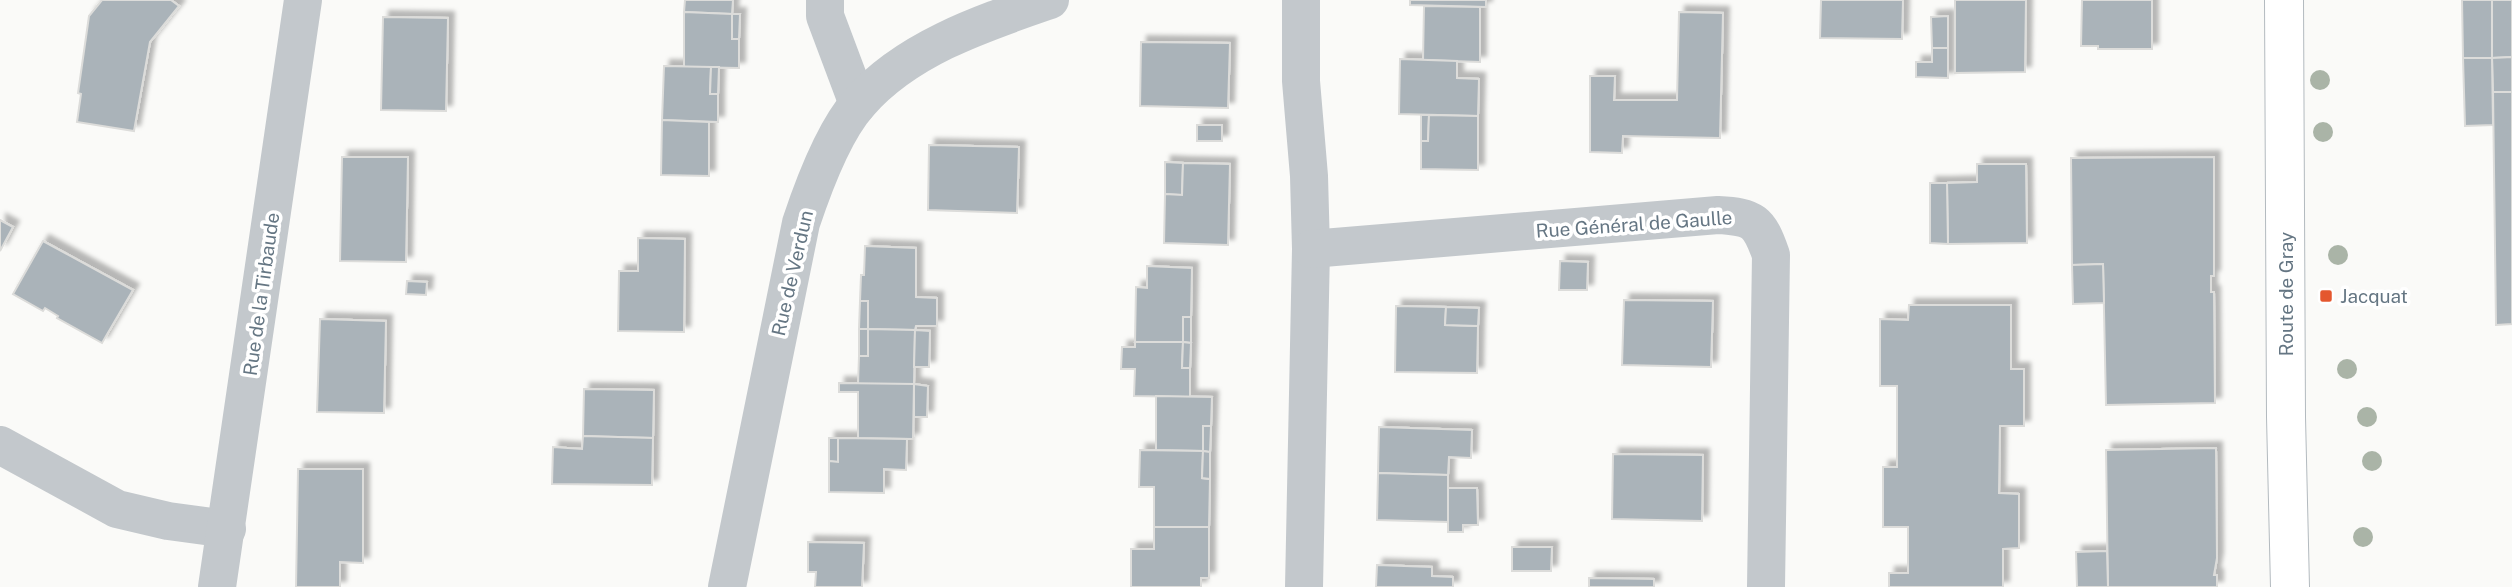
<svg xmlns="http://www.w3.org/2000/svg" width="2512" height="587" font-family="'Public Sans',sans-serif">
  <defs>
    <filter id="shadow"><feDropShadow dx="6" dy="-6" stdDeviation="2" flood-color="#0004"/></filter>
  </defs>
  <rect width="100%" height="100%" fill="#fafaf8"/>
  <g fill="#aab3b9" stroke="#dcdcda" stroke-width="2" filter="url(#shadow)">
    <polygon points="102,0 171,0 179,6 150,42 134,131 77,122 81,94 78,93 89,16"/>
    <polygon points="685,0 733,0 732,14 684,12"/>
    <polygon points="1410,0 1486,0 1486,7 1410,5"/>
    <polygon points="1821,0 1903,0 1902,39 1820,38"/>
    <polygon points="1955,0 2026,0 2025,72 1955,73"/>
    <polygon points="2082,0 2152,0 2152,49 2098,49 2098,46 2081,46"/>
    <polygon points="2462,0 2492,0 2492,58 2463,58"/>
    <polygon points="2492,0 2512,0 2512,57 2492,58"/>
    <polygon points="1424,6 1480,7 1480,62 1423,60"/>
    <polygon points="684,12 732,14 732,39 739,39 739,68 684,67"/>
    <polygon points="1679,12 1723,13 1720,138 1623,136 1622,153 1590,152 1590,76 1615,76 1614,100 1677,100"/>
    <polygon points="732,14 740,14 739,39 732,39"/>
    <polygon points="1948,16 1948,48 1932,48 1931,17"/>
    <polygon points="383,17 448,18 446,111 381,110"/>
    <polygon points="1141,42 1230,43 1228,108 1140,106"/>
    <polygon points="1932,48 1948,48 1948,78 1916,77 1916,62 1932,62"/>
    <polygon points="2512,57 2512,105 2512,92 2493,92 2492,58"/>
    <polygon points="2463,58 2492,58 2493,125 2465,126"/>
    <polygon points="1400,59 1457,61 1457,78 1479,79 1478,116 1399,114"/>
    <polygon points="664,66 711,67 710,94 718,94 718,122 662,120"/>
    <polygon points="711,67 719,67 718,94 710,94"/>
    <polygon points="2493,92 2512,92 2512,324 2496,325"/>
    <polygon points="1421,115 1429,115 1428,141 1421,141"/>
    <polygon points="1429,115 1478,116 1478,170 1421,169 1421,141 1428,141"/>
    <polygon points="662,120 709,122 709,176 661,175"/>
    <rect x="1197" y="125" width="25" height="16"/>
    <polygon points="929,145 1019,147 1017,213 928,210"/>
    <polygon points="342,157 408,157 406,262 340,261"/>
    <polygon points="2214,157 2214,276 2211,276 2211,292 2214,292 2215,403 2106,405 2103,264 2072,265 2071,158"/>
    <polygon points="1165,162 1183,163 1182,195 1165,194"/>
    <polygon points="1183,163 1230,164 1228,245 1164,243 1165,194 1182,195"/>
    <polygon points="1977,164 2026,164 2027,243 1948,244 1947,183 1977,182"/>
    <polygon points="1930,183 1947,183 1948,244 1930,243"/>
    <polygon points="0,220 13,227 0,251"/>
    <polygon points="638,238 685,239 684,332 618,331 619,271 638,271"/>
    <polygon points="43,241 133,290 102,343 57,318 58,316 45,308 43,311 13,294"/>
    <polygon points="865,246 916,248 916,297 937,298 937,326 916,326 915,330 868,329 868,301 860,301 861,275 864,275"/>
    <polygon points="1560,261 1588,262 1587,290 1559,290"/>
    <polygon points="2103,264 2104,303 2073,304 2072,265"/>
    <polygon points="1147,266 1192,268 1191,317 1183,317 1183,342 1135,342 1136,287 1147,288"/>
    <polygon points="407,281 427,282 426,295 406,294"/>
    <polygon points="1624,300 1713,301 1711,367 1622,365"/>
    <polygon points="860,301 868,301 868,329 859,329"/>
    <polygon points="1909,305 2011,305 2011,369 2024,369 2024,426 2000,426 1999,493 2019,494 2019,548 2003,549 2003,587 1889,587 1889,573 1908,573 1908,527 1883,527 1883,467 1897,467 1897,386 1880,386 1880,319 1908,320"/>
    <polygon points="1396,306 1446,307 1445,325 1478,326 1477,373 1395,372"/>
    <polygon points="1446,307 1479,308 1478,326 1445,325"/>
    <polygon points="1183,317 1191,317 1191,343 1183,342"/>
    <polygon points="320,319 386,321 384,413 317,412"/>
    <rect x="859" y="329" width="9" height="27"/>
    <polygon points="868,329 915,330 914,384 858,384 859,356 868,356"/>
    <polygon points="915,330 930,331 929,367 914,367"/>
    <polygon points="1135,342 1183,342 1182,368 1190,368 1190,397 1134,396 1135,369 1121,369 1122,347 1135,347"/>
    <polygon points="1183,342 1191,343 1190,368 1182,368"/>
    <polygon points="839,383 914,384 913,439 858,438 858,392 839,392"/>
    <polygon points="914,384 928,386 927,417 914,417"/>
    <polygon points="584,389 654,390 653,438 583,436"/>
    <polygon points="1156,396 1212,397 1211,426 1203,426 1203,451 1156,450"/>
    <polygon points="1203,426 1211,426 1210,452 1203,451"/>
    <polygon points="1379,427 1472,430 1471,458 1449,457 1448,475 1378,473"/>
    <polygon points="583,436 653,438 652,485 552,484 553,447 582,449"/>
    <polygon points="829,438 838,438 838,462 829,461"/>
    <polygon points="838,438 907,439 906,470 884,469 884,493 829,492 829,461 838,462"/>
    <polygon points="2216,448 2217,558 2214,575 2217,575 2217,587 2108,587 2106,450"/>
    <polygon points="1140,450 1203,451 1202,478 1210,479 1209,527 1154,527 1154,487 1139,487"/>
    <polygon points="1203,451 1210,452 1210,479 1202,478"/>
    <polygon points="1613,454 1703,455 1702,521 1612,519"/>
    <polygon points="298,469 363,469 363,563 340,562 340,587 296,587"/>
    <polygon points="1378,473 1448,475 1448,522 1377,520"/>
    <polygon points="1448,488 1477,488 1478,525 1463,525 1463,532 1448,532"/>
    <polygon points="1154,527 1209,527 1209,578 1201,578 1201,587 1131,587 1131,549 1154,549"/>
    <polygon points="808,542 864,543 862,587 815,587 816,572 808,572"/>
    <polygon points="1512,547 1552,547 1551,571 1512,571"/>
    <polygon points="2107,551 2108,587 2077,587 2076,552"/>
    <polygon points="1377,565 1432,567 1432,576 1453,577 1453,587 1376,587"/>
    <polygon points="1589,578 1654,579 1654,587 1589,587"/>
  </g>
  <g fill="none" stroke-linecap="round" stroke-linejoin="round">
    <g stroke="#b3babf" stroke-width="40">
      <polyline id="secondary" points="2284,0 2286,417 2290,587"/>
    </g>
    <g stroke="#c3c8cc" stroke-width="38">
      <polyline points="825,0 825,16 858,104"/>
      <polyline points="1301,0 1301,81 1309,176 1311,249 1304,587"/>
      <path d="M1311,249l407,-34c36,2 41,6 53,40l-5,332"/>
      <polyline points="0,445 117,509 168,521 227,529"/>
      <polyline points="217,587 303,0"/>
      <path d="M727,587l74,-364c12,-36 32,-91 58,-120 48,-55 124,-80 191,-103"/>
    </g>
    <use href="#secondary" stroke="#fff" stroke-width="38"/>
  </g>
  <g fill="#aab4a7">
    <circle cx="2320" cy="80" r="10"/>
    <circle cx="2323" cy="132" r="10"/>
    <circle cx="2338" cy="255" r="10"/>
    <circle cx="2347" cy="369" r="10"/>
    <circle cx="2367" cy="417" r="10"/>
    <circle cx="2372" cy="461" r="10"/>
    <circle cx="2363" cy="537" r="10"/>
  </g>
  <rect fill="#e4572e" stroke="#fff" stroke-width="2.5" x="2319" y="289" width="14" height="14" rx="3.5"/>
  <g text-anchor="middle" stroke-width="7" stroke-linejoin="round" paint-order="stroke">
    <g font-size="19" fill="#657683" stroke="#fff">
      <text transform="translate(1634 224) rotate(-4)" y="7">Rue Général de Gaulle</text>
      <text transform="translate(792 273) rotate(-77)" y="7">Rue de Verdun</text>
      <text transform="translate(261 294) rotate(-82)" y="7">Rue de la Tirbaude</text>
      <text transform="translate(2286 294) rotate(-90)" y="7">Route de Gray</text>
    </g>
    <g font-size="19" fill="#657683" stroke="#fff" text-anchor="start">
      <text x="2340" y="303">Jacquat</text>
    </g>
  </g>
</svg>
